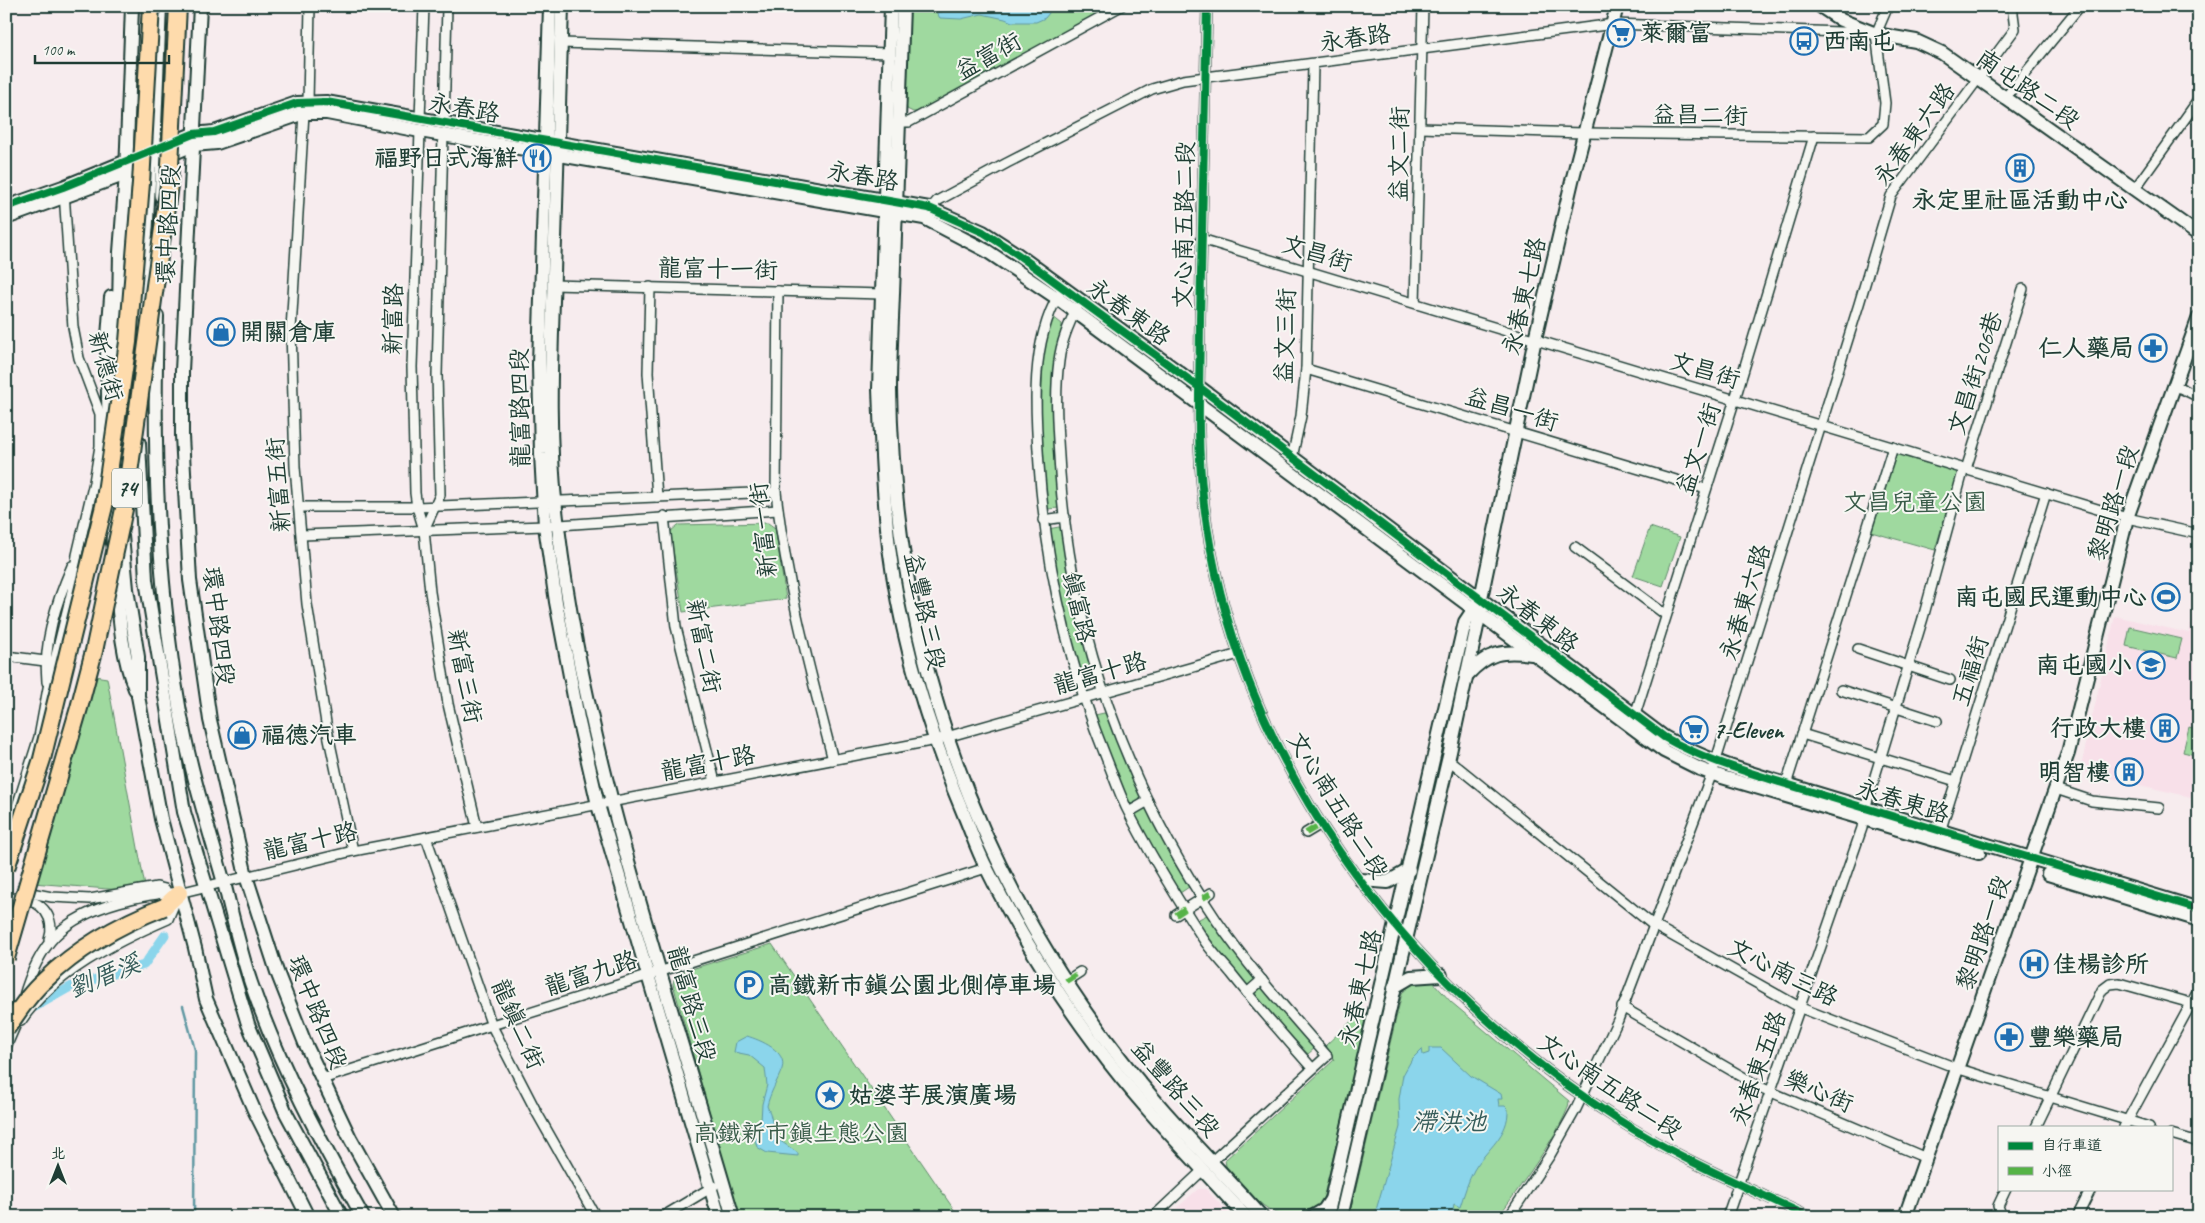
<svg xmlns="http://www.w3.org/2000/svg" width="2205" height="1223" font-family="Caveat,'LXGW WenKai TC',sans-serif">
  <rect width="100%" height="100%" fill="#f7ecee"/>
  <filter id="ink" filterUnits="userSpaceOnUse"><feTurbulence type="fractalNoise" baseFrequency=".02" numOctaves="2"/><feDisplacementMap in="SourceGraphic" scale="10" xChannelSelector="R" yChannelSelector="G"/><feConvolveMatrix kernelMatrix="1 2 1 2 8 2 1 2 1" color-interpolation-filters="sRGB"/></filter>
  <g filter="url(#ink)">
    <g fill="#f8e0e9">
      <polygon points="2199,589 2199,799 2080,771 2115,616 2189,633"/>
      <polygon points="1198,1189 1206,1189 1232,1217 1167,1217"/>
    </g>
    <g fill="#9fd99f" stroke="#5f8b6a">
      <polygon points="910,6 1110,6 918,112 913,112 907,109 906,105"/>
      <polygon points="1052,316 1062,324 1054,432 1059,508 1047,509 1041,432 1042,380 1044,345"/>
      <polygon points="1894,454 1958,472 1935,550 1871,532"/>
      <polygon points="768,523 775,528 786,599 683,612 670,532 678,525"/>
      <polygon points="1059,527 1061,528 1077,618 1093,674 1093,676 1082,679 1066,624 1048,529"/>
      <polygon points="1650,527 1680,537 1663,586 1633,576"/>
      <polygon points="2130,627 2182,639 2177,658 2126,646"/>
      <polygon points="82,674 107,678 146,892 20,882"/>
      <polygon points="1104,713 1106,714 1123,758 1142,798 1141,801 1130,804 1094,719 1095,715"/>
      <polygon points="2189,727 2199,730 2199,756 2183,752"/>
      <polygon points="1147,808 1189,884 1189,887 1180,893 1174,888 1135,816 1135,813"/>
      <polygon points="1207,915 1256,980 1248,987 1243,984 1198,922 1199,919"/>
      <polygon points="772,944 959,1217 739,1217 673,984 675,976 682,972"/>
      <path d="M1415,981l18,1 18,20 118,99c1,18 -57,97 -71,116h-149l53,-224z"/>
      <polygon points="1260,986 1315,1048 1308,1054 1252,994"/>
      <path d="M1359,1014l9,1 -45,184c-4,8 -12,13 -21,16 -34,8 -56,-27 -76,-49l-1,-6 109,-100 -8,-15z"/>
    </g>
    <g fill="#8bd5eb" stroke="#6098a2">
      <polygon points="943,6 1049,6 1049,13 1045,18 1036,22 1012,22 1005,19 982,14 961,19 940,18 936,12 942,12"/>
      <path d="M747,1036c13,4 41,15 35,33 -5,13 -12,24 -15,37l3,7 6,25 22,15v3l-31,-3 -10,-6 -2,-7 6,-19 1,-17 5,-19 -2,-17 -16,-13 -15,-3 2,-10z"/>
      <path d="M1429,1048h12l30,28 30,18 1,5h-4l1,7h6l3,3c1,27 -21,39 -34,61 -6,11 -10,24 -14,37l-6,-3 -1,5 5,2 -2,6h-82l26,-90 -1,-28 4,-24 9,-16 10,-10 1,6 6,-2z"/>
    </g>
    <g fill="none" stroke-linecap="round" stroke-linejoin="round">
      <polyline stroke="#6098a2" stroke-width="2.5" points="183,1006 195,1050 194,1217"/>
      <polyline stroke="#8bd5eb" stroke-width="9" points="35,1007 72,986 144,965 165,935"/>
      <g stroke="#1f3d34" stroke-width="12">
        <g id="street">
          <path d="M1207,6c-2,104 -5,208 -7,312 0,59 -4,119 3,178 28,258 200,486 414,623 60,39 127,67 192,98"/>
          <polyline points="1876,34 1888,6"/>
          <polyline points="561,43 890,53"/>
          <polyline points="2005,98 2080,6"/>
          <polyline points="308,102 310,6"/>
          <polyline points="304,113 291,330 295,467 307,604 327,729 353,851"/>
          <polyline points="420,119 424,6"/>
          <polyline points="899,122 909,122 1121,6"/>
          <polyline points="444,124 447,6"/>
          <polyline points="1420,128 1583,133 1869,137 1883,124 1885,103 1876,34"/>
          <polyline points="420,131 412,367 415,493 417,507 424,530 430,592 448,704 477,827"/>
          <polyline points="2134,190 2199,99"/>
          <polyline points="927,213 937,201 1007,163 1152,89 1183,80 1614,24 1868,33"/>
          <polyline points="1201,239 2127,518 2199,534"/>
          <polyline points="553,285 882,294"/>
          <polyline points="650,287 648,373 657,497"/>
          <path d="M778,291l-2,201c10,91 34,179 57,268"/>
          <path d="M1059,294c-29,50 -24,115 -20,171 7,103 29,199 68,295 6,15 12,32 19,47 22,45 49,88 76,130 8,13 19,24 29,36 26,33 54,64 81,95"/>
          <polyline points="1415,303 1423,6"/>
          <path d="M1077,307c-8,17 -16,35 -18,54 -5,37 -1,76 1,112 11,161 67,315 157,448 33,48 72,91 110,135l-115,105"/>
          <polyline points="1306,369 1706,489"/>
          <polyline points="2174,385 2199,397"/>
          <polyline points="1292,458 1301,416 1306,369 1313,65"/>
          <polyline points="1966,469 2023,289"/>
          <polyline points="299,507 417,507 776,492"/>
          <polyline points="664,516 676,627 715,782"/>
          <polyline points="1043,520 1065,517"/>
          <polyline points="424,530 440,495 437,375 443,135"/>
          <polyline points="302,535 545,526 778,510"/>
          <polyline points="1575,547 1666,615"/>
          <polyline points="1858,649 1950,680"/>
          <polyline points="6,656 45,661"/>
          <path d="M47,682c-4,-40 9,-79 25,-116"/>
          <polyline points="1841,690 1937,721"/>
          <polyline points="1635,715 1735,399 1814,136"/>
          <polyline points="1802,734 1956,781"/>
          <polyline points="1449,760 1653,925 1801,1008 1959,1069 2149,1127"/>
          <polyline points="1785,788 1893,447"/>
          <polyline points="2056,789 2092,801 2159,808"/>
          <polyline points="1129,812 1148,801"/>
          <polyline points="1940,832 2046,493"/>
          <polyline points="1306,833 1321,824"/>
          <polyline points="426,837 492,1026 537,1113 596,1217"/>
          <polyline points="6,841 39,737 48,688 72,591 77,555 94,482 100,446 100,414 79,358 73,327 64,192"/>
          <path d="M20,901c22,-3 36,18 29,39"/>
          <polyline points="6,907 15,898 31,893 52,897 90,899 157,887 165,889"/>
          <polyline points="1176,915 1211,893"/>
          <polyline points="1066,981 1080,972"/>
          <polyline points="1247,993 1262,980"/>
          <path d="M23,999c16,-57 40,-81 96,-97 21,-6 39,-10 60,-9l174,-42 583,-111 303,-86"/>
          <polyline points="1622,1007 1762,1088 1926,1158"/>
          <path d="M21,1021c32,-48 96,-80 147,-102l8,-19"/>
          <polyline points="6,1047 16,1024"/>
          <polyline points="322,1079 986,868"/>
          <polyline points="2036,1127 2102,990 2110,984 2119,983 2191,1003"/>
          <polyline points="2124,1127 2199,989"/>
          <polyline points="2171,1134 2199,1142"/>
          <polyline points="662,1217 714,1186"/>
          <polyline points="1153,1217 1203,1170"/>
          <polyline points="1509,1217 1550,1155 1576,1109 1618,1020 1712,773 1859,304 1891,196 2015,29 2012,6"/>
          <polyline points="1727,1217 1862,828 1865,809 1923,618 1964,468"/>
          <polyline points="2002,1217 1998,1206 2006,1189"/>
          <polyline points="2077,1217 2091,1189"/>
        </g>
      </g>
      <g stroke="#1f3d34" stroke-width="16">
        <g id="secondary">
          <polyline points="200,6 182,371 182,436 190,580 210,720 246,876 277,972 305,1043 350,1138 394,1217"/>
          <polyline points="550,6 539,364 541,454 545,526 556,602 578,718 598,805 719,1217"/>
          <path d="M562,6c-2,89 -5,178 -8,267 -3,84 -7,169 4,254 28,233 110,464 175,690"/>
          <path d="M891,6l-12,383c2,53 4,106 10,158 12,94 41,188 78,275 6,15 12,32 20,47 31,63 69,123 111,179 44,60 98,113 148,169"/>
          <path d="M903,6c-3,86 -6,172 -9,258 -1,42 -4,84 -4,126 4,247 79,473 231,669 43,56 94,105 141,158"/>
          <polyline points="1820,6 1841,20 1876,34 1916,41 1942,53 2199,235"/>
          <polyline points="161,196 162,158 165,151"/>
          <path d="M6,207l57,-20 130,-53 21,-2 83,-29 29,-1 603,106 54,24 34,22 182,133 465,350c38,22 80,34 122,47l413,125"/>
          <polyline points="6,218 126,174 193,145 217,143 304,113 327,113 420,131 924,218 987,251 1057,298 1664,751 1700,769 1722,777 1979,853"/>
          <path d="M157,316c-4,139 0,280 27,417 10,51 26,100 40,150 9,34 16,68 27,100 28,82 70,159 112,234"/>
          <polyline points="141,338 150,162 154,151 160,6"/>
          <polyline points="118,371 120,252 126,174 132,6"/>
          <polyline points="109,437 107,350 111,297"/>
          <polyline points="119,443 119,501"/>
          <polyline points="139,443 146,580 184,812 248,1024 286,1113 342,1217"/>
          <polyline points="110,497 113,544"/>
          <polyline points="122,536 127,589 138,657 138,696 161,819 195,948 206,999 254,1110 308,1217"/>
          <path d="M115,567c4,40 5,85 20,122"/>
          <path d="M1467,675c21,-23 35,-25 65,-21"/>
          <polyline points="2048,874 2199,920"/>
          <polyline points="1361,880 1388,882 1409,870"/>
          <polyline points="1394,987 1411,977 1441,975"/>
          <polyline points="1312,1217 1324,1210 1330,1201"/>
          <polyline points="1327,1217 1465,622 1481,598 1535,339 1572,181 1617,6"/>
          <polyline points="1341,1217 1450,752 1481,608"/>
          <polyline points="1905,1217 2068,753 2127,518 2199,317"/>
        </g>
      </g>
      <g stroke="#1f3d34" stroke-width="20">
        <polyline id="highway" points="164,907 179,893"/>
      </g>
      <use href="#street" stroke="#f6f6f2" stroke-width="9"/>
      <use href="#secondary" stroke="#f6f6f2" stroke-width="12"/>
      <use href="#highway" stroke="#fedbac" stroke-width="16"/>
      <g stroke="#1f3d34" stroke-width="20" stroke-linecap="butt">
        <g id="highway-bridge">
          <polyline points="6,868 42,759 104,506 128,342 141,183 151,6"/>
          <polyline points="6,958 79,708 94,651 124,509 169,185 178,6"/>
          <path d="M6,1029c12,-17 23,-35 38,-48 34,-33 76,-57 120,-74"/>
        </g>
      </g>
      <use href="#highway-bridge" stroke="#fedbac" stroke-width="16"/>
      <g stroke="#55b346" stroke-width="6" stroke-dasharray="12 6" stroke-linecap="butt">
        <polyline points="1306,833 1321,824"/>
        <polyline points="1203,898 1211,893"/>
        <polyline points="1176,915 1185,909"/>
        <polyline points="1066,981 1080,972"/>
      </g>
      <g stroke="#f6f6f2" stroke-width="11">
        <g id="cycleway">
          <path d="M1207,6c-2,104 -5,208 -7,312 0,59 -4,119 3,178 28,258 200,486 414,623 60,39 127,67 192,98"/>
          <path d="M6,207l57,-20 130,-53 21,-2 83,-29 29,-1 603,106 54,24 34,22 182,133 465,350c38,22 80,34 122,47l413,125"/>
        </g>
      </g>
      <use href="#cycleway" stroke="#00873e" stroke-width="8"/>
    </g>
  </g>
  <defs>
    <g id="supermarket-ring" transform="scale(1.4375)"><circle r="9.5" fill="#f6f6f2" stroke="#1f6fb2" stroke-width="1.5"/><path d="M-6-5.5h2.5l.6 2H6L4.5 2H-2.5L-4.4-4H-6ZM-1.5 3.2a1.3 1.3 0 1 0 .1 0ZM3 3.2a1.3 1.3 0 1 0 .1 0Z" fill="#1f6fb2"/></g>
    <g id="bus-ring" transform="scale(1.4375)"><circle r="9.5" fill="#f6f6f2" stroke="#1f6fb2" stroke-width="1.5"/><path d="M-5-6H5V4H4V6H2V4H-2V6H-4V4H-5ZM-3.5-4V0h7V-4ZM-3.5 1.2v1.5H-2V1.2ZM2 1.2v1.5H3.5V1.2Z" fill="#1f6fb2"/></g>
    <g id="restaurant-ring" transform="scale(1.4375)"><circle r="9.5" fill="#f6f6f2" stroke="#1f6fb2" stroke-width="1.5"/><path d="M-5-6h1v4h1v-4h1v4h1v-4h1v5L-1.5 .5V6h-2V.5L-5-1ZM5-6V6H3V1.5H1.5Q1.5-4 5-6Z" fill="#1f6fb2"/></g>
    <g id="building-ring" transform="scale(1.4375)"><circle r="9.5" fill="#f6f6f2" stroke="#1f6fb2" stroke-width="1.5"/><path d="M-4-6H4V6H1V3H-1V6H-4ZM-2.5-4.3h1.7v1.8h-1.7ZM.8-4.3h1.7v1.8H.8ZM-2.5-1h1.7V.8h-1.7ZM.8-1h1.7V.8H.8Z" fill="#1f6fb2"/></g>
    <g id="shop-ring" transform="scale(1.4375)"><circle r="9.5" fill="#f6f6f2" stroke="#1f6fb2" stroke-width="1.5"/><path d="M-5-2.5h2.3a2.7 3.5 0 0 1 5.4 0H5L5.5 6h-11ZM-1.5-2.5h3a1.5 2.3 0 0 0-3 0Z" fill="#1f6fb2"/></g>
    <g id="pharmacy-ring" transform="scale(1.4375)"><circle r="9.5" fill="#f6f6f2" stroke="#1f6fb2" stroke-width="1.5"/><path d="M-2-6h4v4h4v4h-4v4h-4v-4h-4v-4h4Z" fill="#1f6fb2"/></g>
    <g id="stadium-ring" transform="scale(1.4375)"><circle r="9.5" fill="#f6f6f2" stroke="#1f6fb2" stroke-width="1.5"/><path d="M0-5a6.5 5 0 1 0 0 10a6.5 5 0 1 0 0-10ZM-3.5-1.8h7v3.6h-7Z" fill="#1f6fb2"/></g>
    <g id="school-ring" transform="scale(1.4375)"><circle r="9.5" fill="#f6f6f2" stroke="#1f6fb2" stroke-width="1.5"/><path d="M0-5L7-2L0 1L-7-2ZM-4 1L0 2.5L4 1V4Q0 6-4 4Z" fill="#1f6fb2"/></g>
    <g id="hospital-ring" transform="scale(1.4375)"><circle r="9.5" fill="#f6f6f2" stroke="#1f6fb2" stroke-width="1.5"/><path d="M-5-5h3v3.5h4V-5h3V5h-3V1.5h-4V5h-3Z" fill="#1f6fb2"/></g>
    <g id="parking-ring" transform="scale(1.4375)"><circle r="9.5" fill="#f6f6f2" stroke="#1f6fb2" stroke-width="1.5"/><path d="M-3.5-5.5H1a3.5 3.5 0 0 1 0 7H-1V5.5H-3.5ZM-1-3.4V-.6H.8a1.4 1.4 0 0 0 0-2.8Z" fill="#1f6fb2"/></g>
    <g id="sight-ring" transform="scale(1.4375)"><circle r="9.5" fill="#f6f6f2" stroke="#1f6fb2" stroke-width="1.5"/><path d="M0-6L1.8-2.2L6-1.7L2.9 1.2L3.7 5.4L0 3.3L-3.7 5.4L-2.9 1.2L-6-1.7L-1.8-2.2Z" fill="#1f6fb2"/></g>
  </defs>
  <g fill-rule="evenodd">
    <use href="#supermarket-ring" x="1621" y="33"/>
    <use href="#bus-ring" x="1804" y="41"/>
    <use href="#restaurant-ring" x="537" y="158"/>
    <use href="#building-ring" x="2020" y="168"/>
    <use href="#shop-ring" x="221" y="332"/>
    <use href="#pharmacy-ring" x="2153" y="348"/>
    <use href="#stadium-ring" x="2166" y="597"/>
    <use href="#school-ring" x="2151" y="665"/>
    <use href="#building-ring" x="2165" y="728"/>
    <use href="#supermarket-ring" x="1694" y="730"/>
    <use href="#shop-ring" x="242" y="735"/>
    <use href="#building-ring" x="2129" y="772"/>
    <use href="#hospital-ring" x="2034" y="964"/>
    <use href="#parking-ring" x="749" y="985"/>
    <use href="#pharmacy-ring" x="2009" y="1037"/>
    <use href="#sight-ring" x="830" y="1095"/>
  </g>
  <g text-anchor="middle" stroke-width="4" stroke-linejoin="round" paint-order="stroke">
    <rect fill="#f6f6f2" stroke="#60746d" stroke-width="1" x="112" y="468.5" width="30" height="39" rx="4"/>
    <g font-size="22" font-weight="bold" fill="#1f3d34">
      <text x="127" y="496">74</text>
    </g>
    <g font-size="24" font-weight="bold" fill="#1f3d34" stroke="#f6f6f2" text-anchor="start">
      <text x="1640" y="41">萊爾富</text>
      <text x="1823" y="49">西南屯</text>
      <text x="518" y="166" text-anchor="end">福野日式海鮮</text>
      <text x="2020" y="208" text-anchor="middle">永定里社區活動中心</text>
      <text x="240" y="340">開關倉庫</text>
      <text x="2134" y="356" text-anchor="end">仁人藥局</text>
      <text x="2147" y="605" text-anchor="end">南屯國民運動中心</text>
      <text x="2132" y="673" text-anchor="end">南屯國小</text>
      <text x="2146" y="736" text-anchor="end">行政大樓</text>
      <text x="1713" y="738">7-Eleven</text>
      <text x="261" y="743">福德汽車</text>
      <text x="2110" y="780" text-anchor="end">明智樓</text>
      <text x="2053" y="972">佳楊診所</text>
      <text x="768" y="993">高鐵新市鎮公園北側停車場</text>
      <text x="2028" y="1045">豐樂藥局</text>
      <text x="849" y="1103">姑婆芋展演廣場</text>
    </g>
    <g font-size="24" fill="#1f3d34" stroke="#f6f6f2">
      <text transform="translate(1355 38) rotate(-8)" y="8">永春路</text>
      <text transform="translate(988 56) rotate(-29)" y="8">益富街</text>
      <text transform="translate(2028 89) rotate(35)" y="8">南屯路二段</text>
      <text transform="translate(464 108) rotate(10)" y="8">永春路</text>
      <text transform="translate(1700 115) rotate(1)" y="8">益昌二街</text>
      <text transform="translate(1914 134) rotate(-54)" y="8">永春東六路</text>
      <text transform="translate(1399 154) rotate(-89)" y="8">益文二街</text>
      <text transform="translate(863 176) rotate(10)" y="8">永春路</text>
      <text transform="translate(168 224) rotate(-87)" y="8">環中路四段</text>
      <text transform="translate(1184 225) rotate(-89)" y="8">文心南五路二段</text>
      <text transform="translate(1317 253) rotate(17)" y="8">文昌街</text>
      <text transform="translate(718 269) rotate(1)" y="8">龍富十一街</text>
      <text transform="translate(1524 296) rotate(-77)" y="8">永春東七路</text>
      <text transform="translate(1129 312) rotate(36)" y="8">永春東路</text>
      <text transform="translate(393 319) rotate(-89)" y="8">新富路</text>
      <text transform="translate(1285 336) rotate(-88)" y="8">益文三街</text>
      <text transform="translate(106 366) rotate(74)" y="8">新德街</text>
      <text transform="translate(1705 370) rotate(17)" y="8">文昌街</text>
      <text transform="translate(1975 373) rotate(-72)" y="8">文昌街206巷</text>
      <text transform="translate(520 408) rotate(-91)" y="8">龍富路四段</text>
      <text transform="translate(1512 409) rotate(17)" y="8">益昌一街</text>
      <text transform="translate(1698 449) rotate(-72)" y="8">益文一街</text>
      <text transform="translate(278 485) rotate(-94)" y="8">新富五街</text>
      <text transform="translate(2113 503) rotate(-73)" y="8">黎明路一段</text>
      <text transform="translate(763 530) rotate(-96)" y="8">新富一街</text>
      <text transform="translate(1745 602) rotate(-73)" y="8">永春東六路</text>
      <text transform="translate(1079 607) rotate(77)" y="8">鎮富路</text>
      <text transform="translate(925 611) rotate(78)" y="8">益豐路三段</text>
      <text transform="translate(1538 618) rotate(38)" y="8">永春東路</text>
      <text transform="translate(219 626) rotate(83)" y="8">環中路四段</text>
      <text transform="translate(704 646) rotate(79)" y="8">新富二街</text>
      <text transform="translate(1970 671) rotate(-73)" y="8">五福街</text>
      <text transform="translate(1100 673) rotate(-16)" y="8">龍富十路</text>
      <text transform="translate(465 676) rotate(79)" y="8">新富三街</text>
      <text transform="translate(708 763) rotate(-11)" y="8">龍富十路</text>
      <text transform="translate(1903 801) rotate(17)" y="8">永春東路</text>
      <text transform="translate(1338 805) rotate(58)" y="8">文心南五路二段</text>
      <text transform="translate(310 841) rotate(-13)" y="8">龍富十路</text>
      <text transform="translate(1983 933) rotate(-71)" y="8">黎明路一段</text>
      <text transform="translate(1783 972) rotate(27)" y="8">文心南三路</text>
      <text transform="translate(591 973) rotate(-18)" y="8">龍富九路</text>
      <text transform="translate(1360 988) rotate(-77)" y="8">永春東七路</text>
      <text transform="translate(692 1004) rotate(74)" y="8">龍富路三段</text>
      <text transform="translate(318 1012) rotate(68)" y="8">環中路四段</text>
      <text transform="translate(518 1024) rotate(66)" y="8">龍鎮二街</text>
      <text transform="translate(1758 1068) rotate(-70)" y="8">永春東五路</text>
      <text transform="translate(1610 1086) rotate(34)" y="8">文心南五路二段</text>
      <text transform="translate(1176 1088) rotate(49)" y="8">益豐路三段</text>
      <text transform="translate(1819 1091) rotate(23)" y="8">樂心街</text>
    </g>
    <g font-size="24" fill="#395c49" stroke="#f6f6f2">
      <text x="1915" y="510">文昌兒童公園</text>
      <text x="801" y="1141">高鐵新市鎮生態公園</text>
    </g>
    <g font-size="25" font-style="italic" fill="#355b59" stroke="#f6f6f2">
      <text transform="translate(104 975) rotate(-22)" y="9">劉厝溪</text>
      <text x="1449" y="1130">滯洪池</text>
    </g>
  </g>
  <rect width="2205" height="1223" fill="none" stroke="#f6f6f2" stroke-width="25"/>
  <rect x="12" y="12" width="2180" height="1198" fill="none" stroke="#1f3d34" stroke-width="2" filter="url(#ink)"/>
  <rect x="1998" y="1126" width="175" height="65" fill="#f6f6f2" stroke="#a0aca6"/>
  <rect x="2008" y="1142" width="25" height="8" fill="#00873e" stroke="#a0aca6"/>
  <text x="2042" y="1150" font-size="15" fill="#1f3d34">自行車道</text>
  <rect x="2008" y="1167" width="25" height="8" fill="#55b346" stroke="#a0aca6"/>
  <text x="2042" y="1176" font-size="15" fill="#1f3d34">小徑</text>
  <g transform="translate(58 1166)" stroke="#f6f6f2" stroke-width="4" paint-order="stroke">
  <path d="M0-4L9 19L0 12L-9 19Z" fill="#1f3d34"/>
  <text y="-8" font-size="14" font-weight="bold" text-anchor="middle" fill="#1f3d34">北</text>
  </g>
  <path d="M35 55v8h134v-8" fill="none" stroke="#1f3d34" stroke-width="2.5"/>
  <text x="42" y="55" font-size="15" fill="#1f3d34" stroke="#f6f6f2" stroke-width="4" paint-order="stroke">100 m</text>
</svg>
